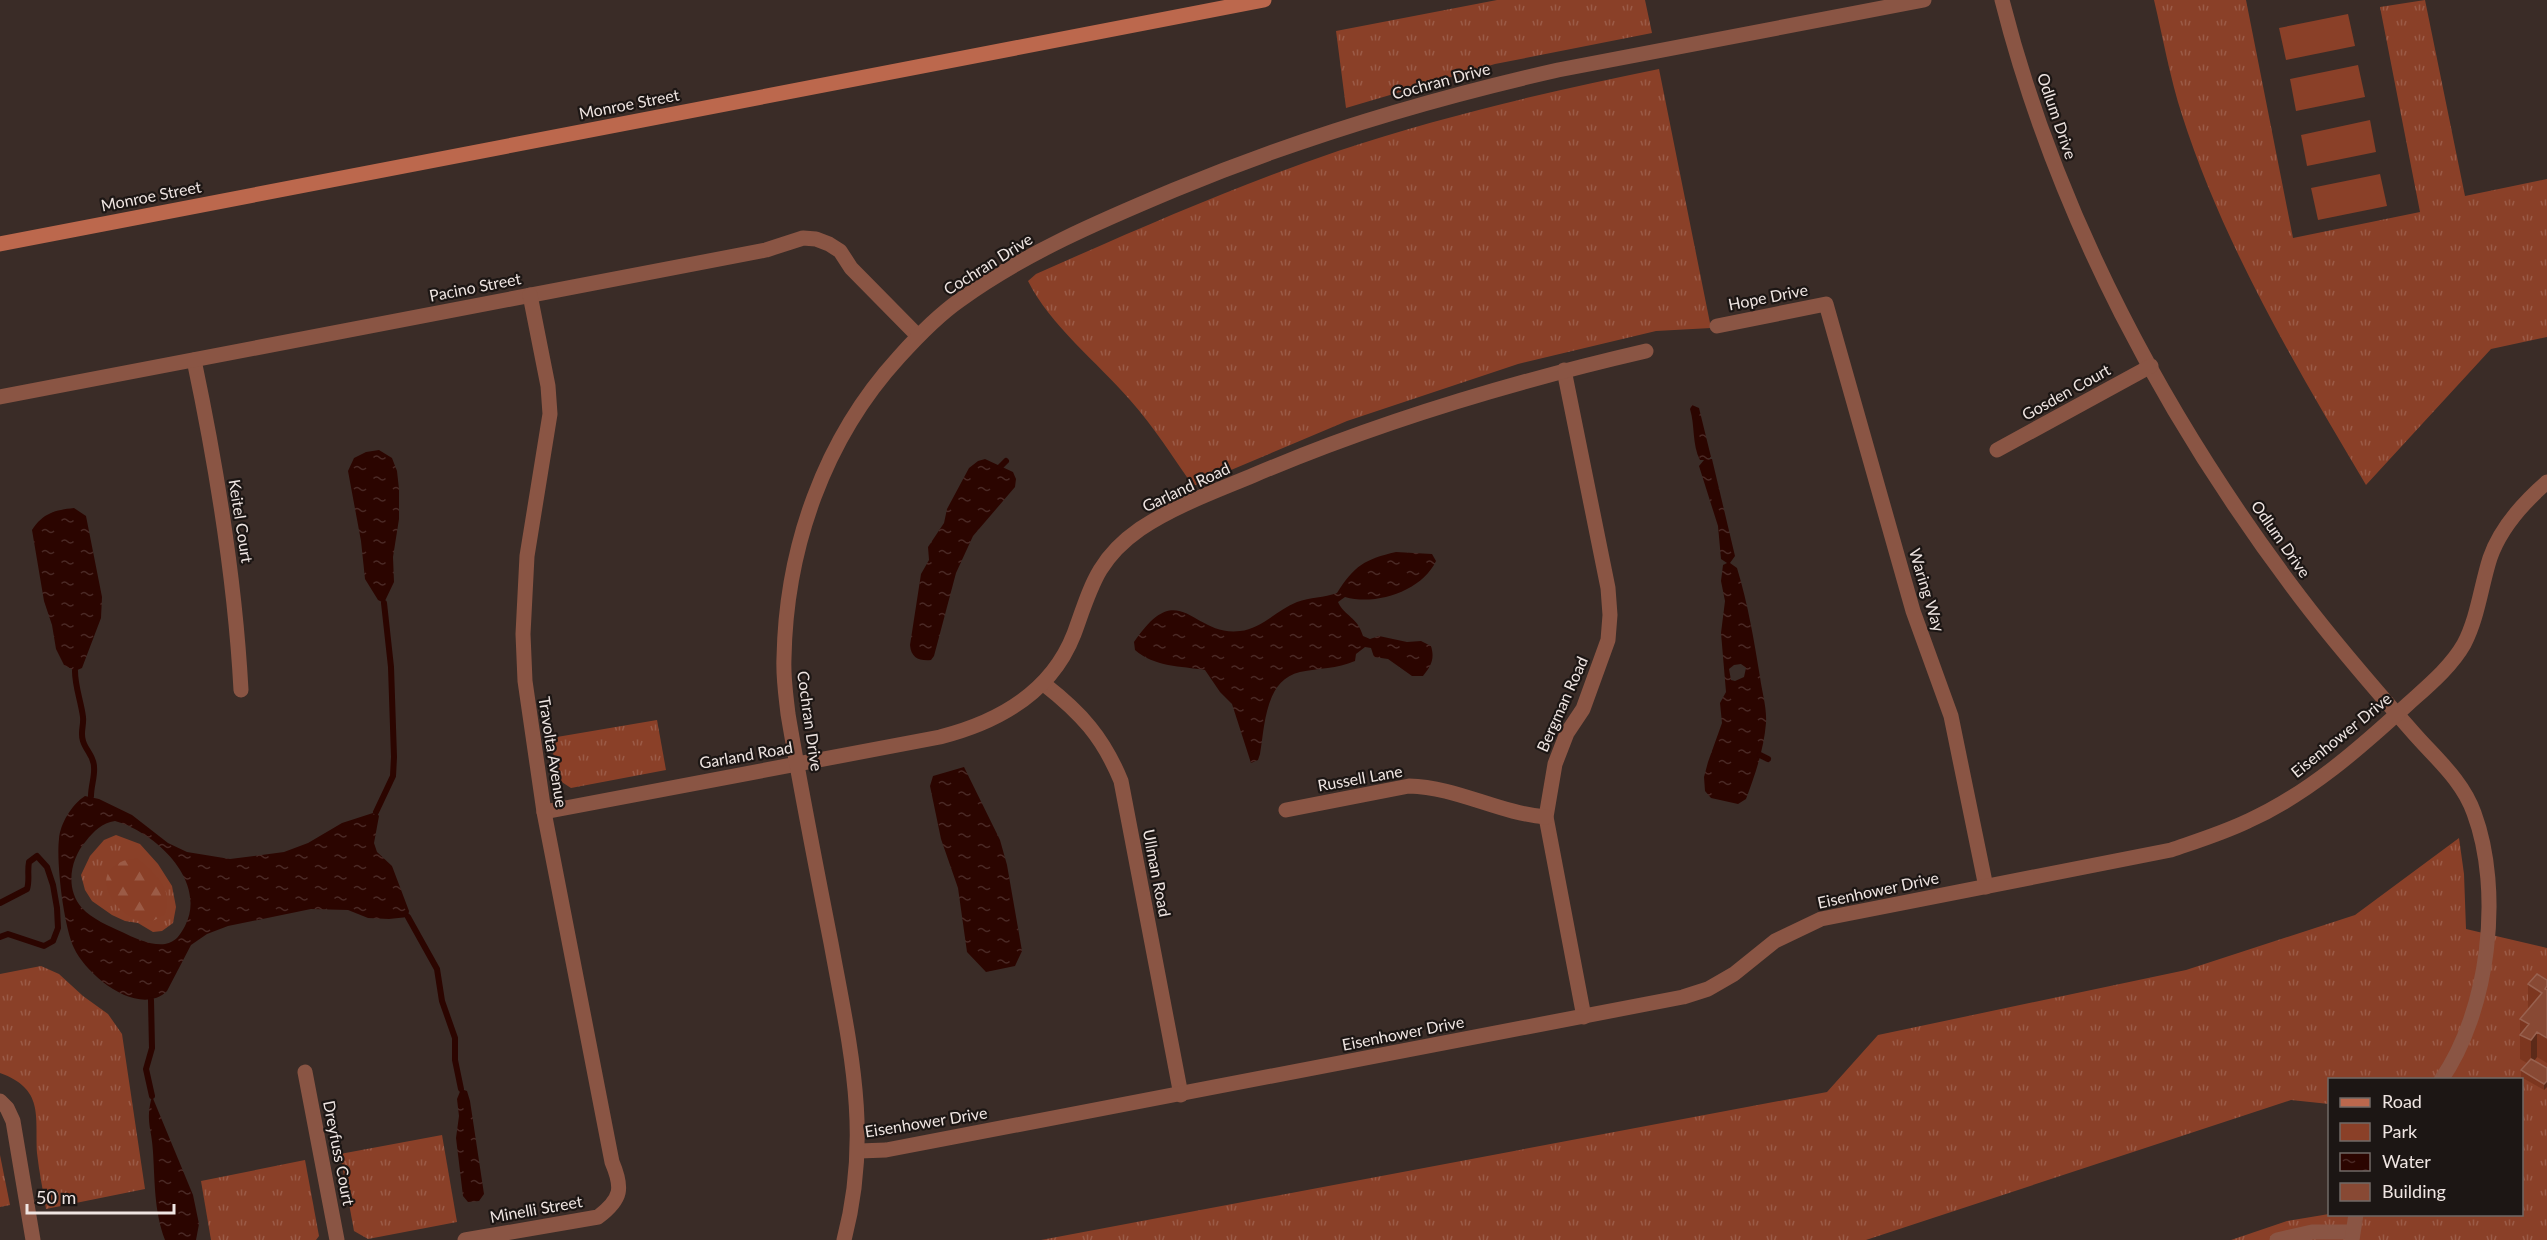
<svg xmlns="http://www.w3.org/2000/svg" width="2547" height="1240" font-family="Lato,sans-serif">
  <defs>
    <pattern id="grass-tufts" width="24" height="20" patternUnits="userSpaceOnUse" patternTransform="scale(1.5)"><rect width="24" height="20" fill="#8a4028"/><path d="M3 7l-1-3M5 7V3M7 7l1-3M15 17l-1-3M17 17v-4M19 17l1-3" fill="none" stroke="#9b5b47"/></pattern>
    <pattern id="forest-firs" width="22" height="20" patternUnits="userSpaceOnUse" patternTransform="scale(1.5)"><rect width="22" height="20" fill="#8a3f27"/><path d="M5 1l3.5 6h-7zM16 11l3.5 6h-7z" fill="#9b5b46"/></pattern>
    <pattern id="water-ripples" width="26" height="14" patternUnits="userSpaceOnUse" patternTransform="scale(1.5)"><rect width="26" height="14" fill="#2b0500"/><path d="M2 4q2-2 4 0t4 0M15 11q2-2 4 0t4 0" fill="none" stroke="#4a2925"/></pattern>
  </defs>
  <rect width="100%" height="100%" fill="#3a2c27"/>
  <g fill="url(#grass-tufts)">
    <polygon points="1497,0 1645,0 1652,33 1495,64 1346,108 1336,31"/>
    <path d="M2154,0h92l47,238 127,-26 -40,-205 45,-7 40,196 82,-17v158l-56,12 -125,136c-69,-116 -143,-241 -184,-370 -12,-37 -19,-77 -28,-115z"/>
    <path d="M1659,69l52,259 -55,3 -138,33 -171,57 -154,65c-20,-29 -39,-59 -63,-86 -32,-37 -80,-75 -102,-119l8,-7c99,-44 199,-88 302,-123 105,-35 213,-60 321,-82z"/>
    <polygon points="657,720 666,770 571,788 557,779 551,738"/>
    <polygon points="116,835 140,844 158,864 172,886 176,907 173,923 162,931 153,932 138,923 125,921 112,915 92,901 85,890 81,875 90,856 104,840"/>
    <polygon points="2459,838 2464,874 2466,929 2547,948 2547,1240 2231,1240 2287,1221 2329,1214 2522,1214 2522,1080 2330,1080 2329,1104 2291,1100 1866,1240 1041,1240 1827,1092 1878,1035 2186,970 2355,915"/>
    <path d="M41,966l18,8 24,22 25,18 14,20 23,155 -99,20c-3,-19 -7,-37 -9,-56 -2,-38 7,-64 -37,-80v-99z"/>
    <polygon points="442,1135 457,1222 368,1239 354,1231 340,1154"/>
    <polygon points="0,1155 10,1205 0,1207"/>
    <polygon points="305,1160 319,1236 316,1240 211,1240 201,1181"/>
  </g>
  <path fill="url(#forest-firs)" d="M137,858c19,15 37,31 28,57 -4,1 -9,5 -13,6 -33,6 -76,-56 -15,-63z"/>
  <g fill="#8a4028">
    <polygon points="2348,14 2355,46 2286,60 2279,28"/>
    <polygon points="2358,65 2365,97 2296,111 2290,79"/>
    <polygon points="2370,120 2376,152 2307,166 2301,135"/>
    <polygon points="2380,174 2387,206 2318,220 2311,188"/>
  </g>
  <g fill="url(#water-ripples)" fill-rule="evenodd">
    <path d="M1692,405l7,3 12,49 -3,2h4l23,97 -5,7 7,5c11,36 17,72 23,109 2,15 7,31 6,46 -2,26 -11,52 -20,76l-8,5 -27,-6 -6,-7 -1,-14 4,-15 14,-39 -2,-20 6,-11 -5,-59 4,-32 -4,-20 2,-16 4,-2 -6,-4 -3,-33 -19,-60 5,-6h-4c-8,-15 -5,-35 -10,-51zM1741,664l5,4 -2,9 -9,4 -4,-1 -2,-11 5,-4z"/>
    <polygon points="379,450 392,458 397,471 399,489 399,519 393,557 394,582 384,603 378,600 365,579 361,541 348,471 354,458 366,452"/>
    <path d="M985,459l28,13 3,7 -1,8 -42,49 -17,37 -22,83 -3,4c-12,1 -20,-2 -21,-15l11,-71 8,-14 -1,-13 16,-24 3,-14 22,-41 9,-7z"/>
    <path d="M74,508l12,8 16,81 -1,21 -19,50 -7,3 -11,-6 -8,-16 -4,-24 -8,-24 -12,-71c11,-17 23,-20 42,-22z"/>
    <path d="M1396,552l36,2 4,7c-14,30 -60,45 -91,36l-7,5c7,15 19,14 25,34l7,3 9,-3 28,6 14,-1 10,5c4,13 0,20 -8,30h-11l-24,-17 -14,-2 -3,-9 -6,-1 -9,7 -1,7c-18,8 -36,7 -55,11 -35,8 -35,53 -40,82l-2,6 -7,3 -19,-59 -12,-12 -15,-22c-24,-4 -51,-3 -70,-20l-1,-8c46,-68 58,-5 106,-11 21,-2 37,-21 57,-29 13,-5 27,-4 40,-9 17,-27 28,-34 59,-41z"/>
    <polygon points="964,767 1000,840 1007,865 1022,951 1015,966 986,972 967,952 958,888 941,839 930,786 933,776"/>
    <path d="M85,796l14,3 33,16 36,28 19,9 43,7 54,-7 24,-9 34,-20 34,-11 3,4 -5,27 3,9 15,14 17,45 -1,6 -19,2 -21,-1 -20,-8 -37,-1 -83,17 -21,8 -16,11 -24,46c-28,27 -80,-15 -93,-43 -10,-21 -18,-85 -15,-109 1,-15 13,-35 26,-43zM115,821c40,11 93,60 70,105 -5,9 -9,16 -20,18 -13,2 -31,-6 -43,-12 -13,-6 -30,-13 -40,-24 -17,-19 -12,-49 4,-67 8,-10 16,-18 29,-20z"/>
    <polygon points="461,1089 467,1091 470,1101 484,1194 479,1201 468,1202 463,1196 456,1138 459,1116 457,1099"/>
    <path d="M152,1096l41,99 6,29 -3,16h-31c-11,-30 -10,-57 -12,-88 -1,-24 -8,-30 -1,-56z"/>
  </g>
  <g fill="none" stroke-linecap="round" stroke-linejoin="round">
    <g stroke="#2b0500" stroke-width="6">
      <polyline points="1000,467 1006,461"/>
      <path d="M75,671c0,16 6,30 8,46 1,9 -3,15 0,24 3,10 11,15 11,26 1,9 -3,19 -3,29"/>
      <polyline points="1760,755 1768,759"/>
      <polyline points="376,812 393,776 394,757 391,667 384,603"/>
      <path d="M0,903l27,-14c3,-9 0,-17 2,-27l8,-6 10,11 6,18 4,23 1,20 -5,13 -9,5 -36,-12 -8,3"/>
      <polyline points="408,917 437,969 442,1001 455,1038 455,1060 461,1089"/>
      <polyline points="151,1000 152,1048 146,1069 152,1096"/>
    </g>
    <g stroke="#8a5544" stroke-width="15">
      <path d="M2002,0c55,217 164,420 298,597 35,46 73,90 111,133 23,27 51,49 63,83 29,78 15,198 -33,267"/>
      <polyline points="1717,326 1826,304 1913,611 1951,716 1986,887"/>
      <path d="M194,360c23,109 41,218 47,330"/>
      <polyline points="1564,370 1608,588 1610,615 1608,640 1583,709 1567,733 1555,764 1546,817 1584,1017"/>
      <polyline points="0,397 766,250 803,238 816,239 829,244 840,251 851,268 918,336"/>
      <polyline points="1997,450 2151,366"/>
      <path d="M1044,684c37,29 59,53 77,97l60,314"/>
      <path d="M1286,810l123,-24c48,1 89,27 137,31"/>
      <path d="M544,812l396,-75c59,-15 111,-44 134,-103 17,-47 23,-75 66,-105 34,-23 76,-38 114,-54 127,-54 258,-93 392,-124"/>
      <polyline points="305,1072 337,1240"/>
      <polyline points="0,1101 7,1108 13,1121 33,1240"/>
      <path d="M859,1151l27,-1 797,-153 25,-8 26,-15 41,-33 46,-22 350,-69c26,-9 52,-17 77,-29 60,-27 112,-73 160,-117 20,-18 43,-37 56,-60 14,-27 17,-58 26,-86 10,-29 34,-56 57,-76"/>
      <path d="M465,1240l133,-23c24,-18 25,-29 14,-55l-68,-350 -19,-131 -2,-47 4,-78 23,-142 -2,-28 -18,-91"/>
      <path d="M844,1240c28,-106 6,-193 -13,-297 -15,-76 -30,-152 -43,-229 -2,-18 -5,-37 -4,-56 2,-110 40,-219 115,-301 18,-20 38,-41 61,-57 65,-47 140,-79 214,-110 125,-52 251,-90 384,-120l366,-70"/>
      <polyline points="2277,1240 2312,1232 2351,1232"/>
      <polyline points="2352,1240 2356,1214"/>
    </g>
    <polyline stroke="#bc684d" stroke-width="15" points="0,244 1264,0"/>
  </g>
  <polygon fill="#7c361f" points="2547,980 2547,1063 2537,1057 2534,1061 2547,1068 2547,1087 2544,1090 2521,1077 2521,1070 2527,1063 2520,1059 2520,1019 2528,1010 2528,984"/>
  <g fill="#5c2a19">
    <polygon points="2537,1032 2537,1057 2531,1065 2531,1040"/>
    <polygon points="2547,1081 2547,1087 2544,1090 2544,1084"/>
  </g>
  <g fill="#884934" stroke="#98614f" stroke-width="1.5">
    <polygon points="2537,974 2547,980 2547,986 2545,989 2547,990 2547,1038 2537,1032 2531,1040 2520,1035 2529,1024 2520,1019 2542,993 2528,984"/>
    <polygon points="2531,1059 2547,1068 2547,1081 2544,1084 2521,1070"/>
  </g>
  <g text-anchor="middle" stroke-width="4.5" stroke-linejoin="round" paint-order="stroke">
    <g font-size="16" fill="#efe5e2" stroke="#1c1614">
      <text transform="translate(1441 81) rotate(-15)" y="6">Cochran Drive</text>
      <text transform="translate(629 104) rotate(-11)" y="6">Monroe Street</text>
      <text transform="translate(2057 116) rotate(71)" y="6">Odlum Drive</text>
      <text transform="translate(151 196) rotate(-11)" y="6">Monroe Street</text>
      <text transform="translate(988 264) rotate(-32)" y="6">Cochran Drive</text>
      <text transform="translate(475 287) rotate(-11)" y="6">Pacino Street</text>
      <text transform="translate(1768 297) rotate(-11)" y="6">Hope Drive</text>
      <text transform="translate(2066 392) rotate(-29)" y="6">Gosden Court</text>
      <text transform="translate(1186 487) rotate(-25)" y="6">Garland Road</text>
      <text transform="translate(241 521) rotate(81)" y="6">Keitel Court</text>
      <text transform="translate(2281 539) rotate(55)" y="6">Odlum Drive</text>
      <text transform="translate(1927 590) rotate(73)" y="6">Waring Way</text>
      <text transform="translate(1562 704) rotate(-66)" y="6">Bergman Road</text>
      <text transform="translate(810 721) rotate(82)" y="6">Cochran Drive</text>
      <text transform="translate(2341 735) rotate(-39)" y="6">Eisenhower Drive</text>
      <text transform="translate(553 752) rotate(81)" y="6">Travolta Avenue</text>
      <text transform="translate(746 755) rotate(-10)" y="6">Garland Road</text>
      <text transform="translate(1360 778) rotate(-10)" y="6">Russell Lane</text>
      <text transform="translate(1157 873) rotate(79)" y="6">Ullman Road</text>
      <text transform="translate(1878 890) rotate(-12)" y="6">Eisenhower Drive</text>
      <text transform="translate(1403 1033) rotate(-11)" y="6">Eisenhower Drive</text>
      <text transform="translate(926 1122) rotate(-9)" y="6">Eisenhower Drive</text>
      <text transform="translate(339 1153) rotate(79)" y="6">Dreyfuss Court</text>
      <text transform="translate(536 1209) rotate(-10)" y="6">Minelli Street</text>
    </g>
  </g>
  <rect x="2328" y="1078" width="195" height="138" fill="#1c1614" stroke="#706966" stroke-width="1.5"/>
  <rect x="2340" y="1098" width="30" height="9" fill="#bc684d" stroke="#706966" stroke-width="1.5"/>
  <text x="2382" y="1108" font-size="18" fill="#efe5e2">Road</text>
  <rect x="2340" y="1123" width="30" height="18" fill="#8a4028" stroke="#706966" stroke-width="1.5"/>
  <text x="2382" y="1138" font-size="18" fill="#efe5e2">Park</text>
  <rect x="2340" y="1153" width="30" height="18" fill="url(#water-ripples)" stroke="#706966" stroke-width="1.5"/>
  <text x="2382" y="1168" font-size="18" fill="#efe5e2">Water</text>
  <rect x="2340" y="1183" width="30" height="18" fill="#884934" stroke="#706966" stroke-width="1.5"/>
  <text x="2382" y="1198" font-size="18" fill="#efe5e2">Building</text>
  <path d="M27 1204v9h147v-9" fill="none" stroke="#efe5e2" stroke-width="3"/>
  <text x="36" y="1204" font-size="18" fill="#efe5e2" stroke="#1c1614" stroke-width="4.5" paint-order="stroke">50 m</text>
</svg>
